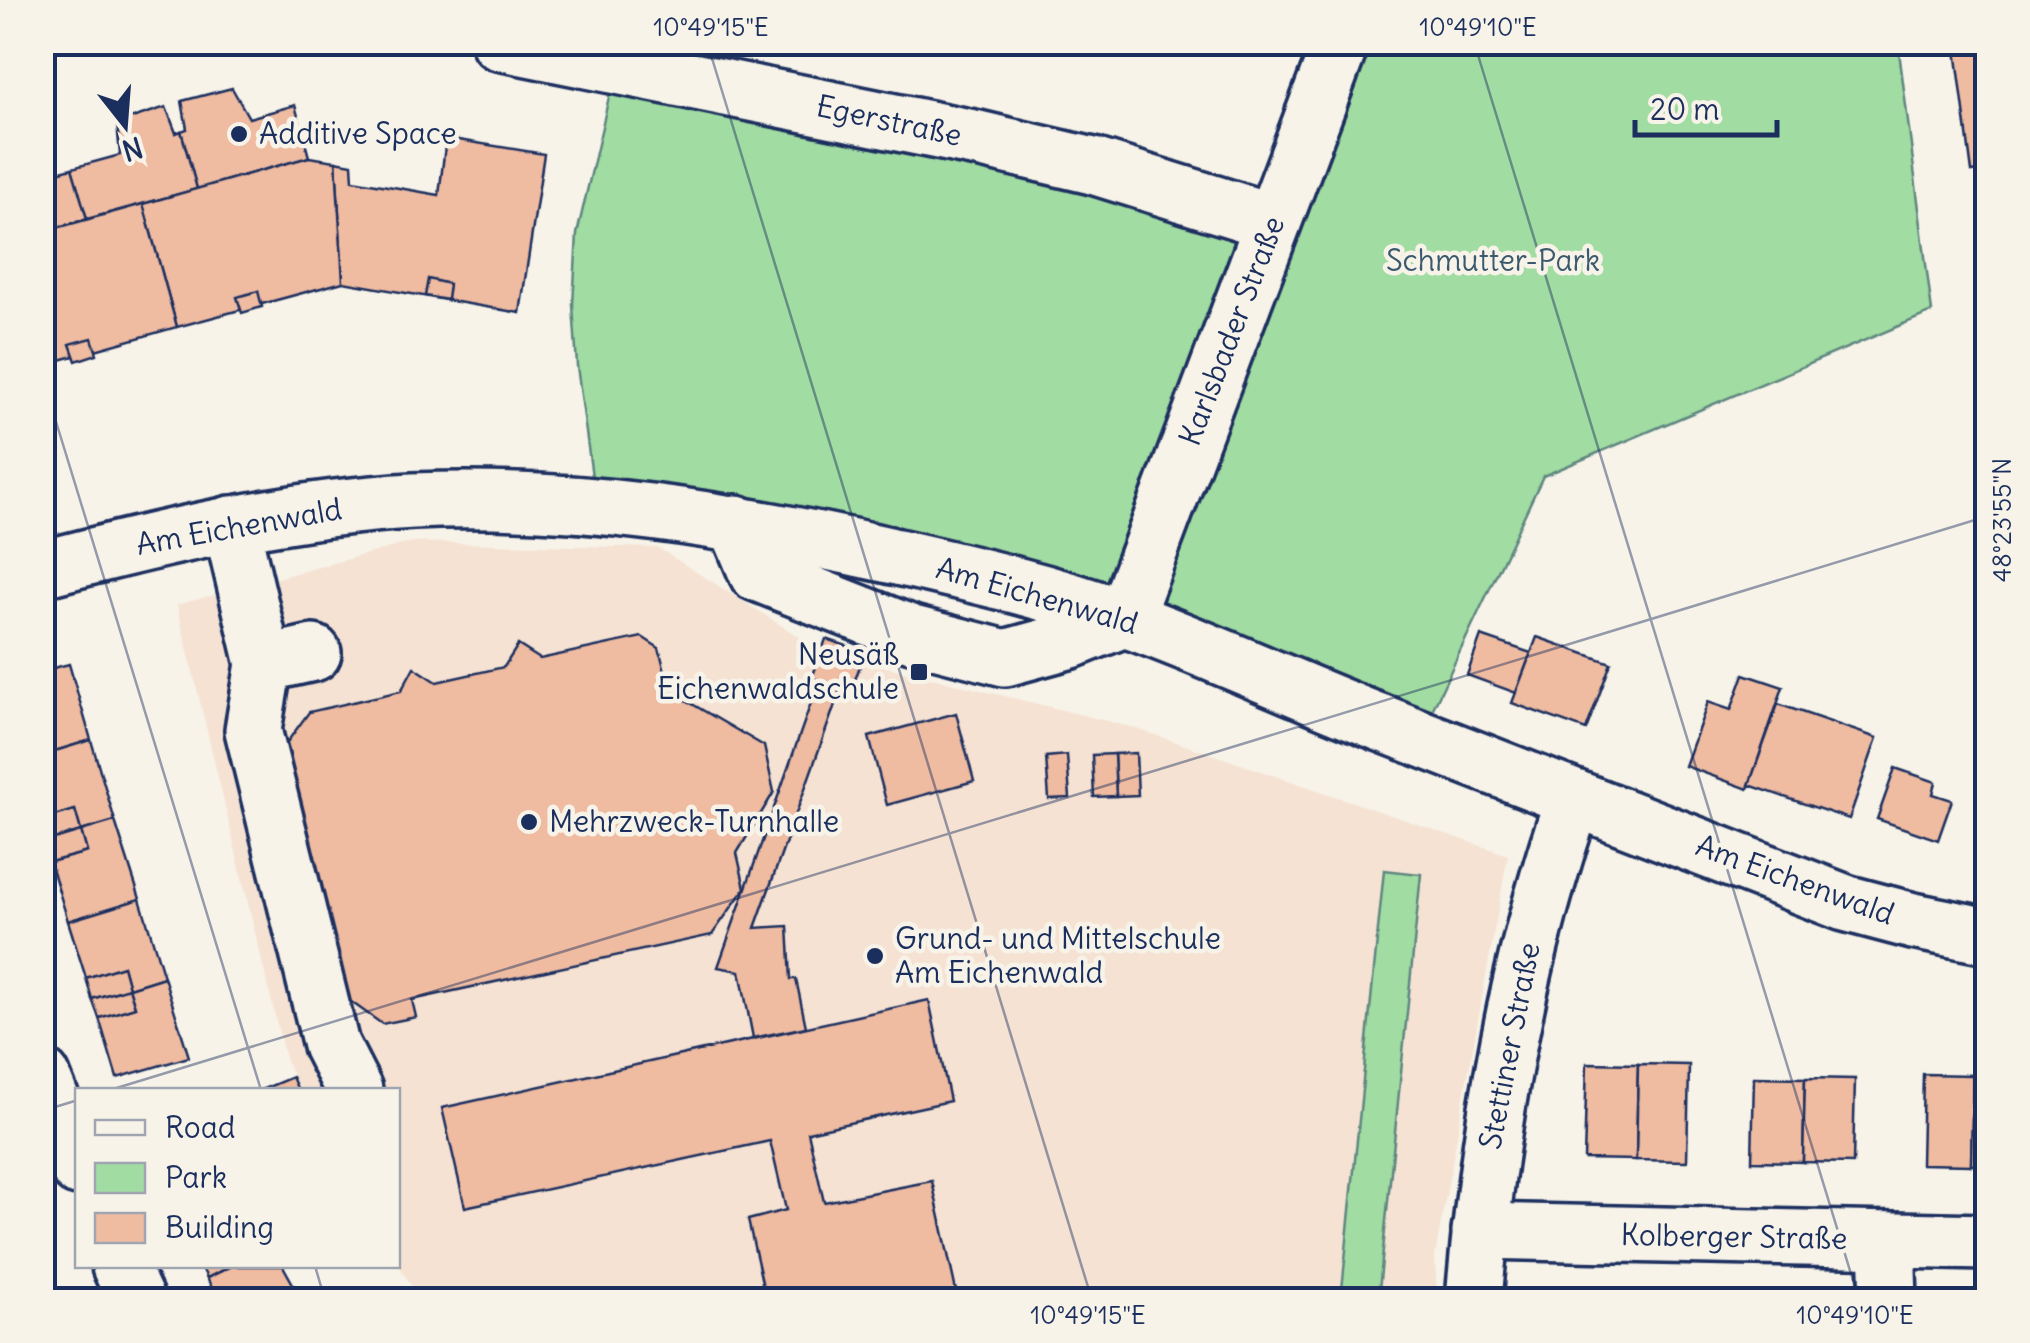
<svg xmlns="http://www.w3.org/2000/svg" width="2030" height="1343" font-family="Delius,sans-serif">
  <rect width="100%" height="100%" fill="#f7f3e8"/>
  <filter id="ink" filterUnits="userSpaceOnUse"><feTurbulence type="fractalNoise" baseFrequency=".01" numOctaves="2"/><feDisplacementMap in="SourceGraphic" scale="20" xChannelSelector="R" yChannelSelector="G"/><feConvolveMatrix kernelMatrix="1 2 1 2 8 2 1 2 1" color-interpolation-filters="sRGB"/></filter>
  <g filter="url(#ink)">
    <polygon fill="#f5e2d3" points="412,542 658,548 822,651 1135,728 1508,855 1435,1256 1437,1300 420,1300 398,1264 398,1090 300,1090 285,1058 177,605"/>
    <g fill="#a1dca2" stroke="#5e8680" stroke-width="2.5">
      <polygon points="1341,43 1898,43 1932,312 1543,476 1419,738 1124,619 596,506 577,366 573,305 577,234 616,67 1273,221"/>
      <polygon points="1384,870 1421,874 1378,1300 1341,1300"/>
    </g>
    <g fill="#efbba1" stroke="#1b2f5e" stroke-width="2.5">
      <polygon points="1955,42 1988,42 1988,170 1972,172"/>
      <polygon points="232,88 249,118 295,105 309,157 197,189 181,131 187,129 182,101"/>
      <polygon points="166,107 176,133 181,131 197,189 87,219 72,168 120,155 117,123"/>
      <polygon points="446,138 544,154 520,313 343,282 336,161 352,164 353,180 439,195"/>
      <polygon points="309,157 336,161 343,282 177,327 143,204"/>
      <polygon points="72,168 87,219 42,232 42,176"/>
      <polygon points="143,204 177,327 42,365 42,232"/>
      <polygon points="428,279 449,284 447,300 425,296"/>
      <polygon points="258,291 262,307 242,313 237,297"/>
      <polygon points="92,338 97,354 76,361 70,344"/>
      <polygon points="1481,636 1531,653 1516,693 1467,675"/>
      <polygon points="642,637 659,648 670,691 764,746 774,792 737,853 745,888 712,935 412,1000 416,1017 382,1024 347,999 282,749 309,712 401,691 414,667 437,682 504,667 518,645 540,659"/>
      <polygon points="1537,637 1611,663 1586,730 1512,703"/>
      <polygon points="826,639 865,652 851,691 812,678"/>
      <polygon points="69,664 91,740 42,755 42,671"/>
      <polygon points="1744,674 1783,687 1748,789 1685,766 1708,702 1731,710"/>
      <polygon points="819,680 841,688 755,928 788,926 791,979 796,979 806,1027 753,1038 740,971 718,967"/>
      <polygon points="1778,704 1877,738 1849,819 1749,785"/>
      <polygon points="956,713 974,781 887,805 869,737"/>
      <polygon points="91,740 115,821 81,831 75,810 42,820 42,755"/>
      <polygon points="1136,753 1138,795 1116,796 1114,754"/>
      <polygon points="1114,754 1116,796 1094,797 1092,755"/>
      <polygon points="1067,755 1070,798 1049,799 1046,757"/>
      <polygon points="1895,768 1936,782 1933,794 1952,800 1938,840 1877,819"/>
      <polygon points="75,810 81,831 44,842 42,820"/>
      <polygon points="115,821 140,899 68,921 50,862 87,852 81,831"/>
      <polygon points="81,831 87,852 50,862 44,842"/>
      <polygon points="140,899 164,977 129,988 123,966 86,978 68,921"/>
      <polygon points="123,966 129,988 92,999 86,978"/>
      <polygon points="164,977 189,1057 117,1078 99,1018 135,1007 129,988"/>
      <polygon points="129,988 135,1007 99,1018 92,999"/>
      <polygon points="929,1000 950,1101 808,1132 824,1202 932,1181 958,1300 766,1300 748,1220 786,1210 770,1141 465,1207 442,1108"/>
      <polygon points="1587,1063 1638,1064 1636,1160 1584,1159"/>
      <polygon points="1638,1064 1689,1065 1687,1161 1636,1160"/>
      <polygon points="1923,1074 1973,1075 1971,1165 1921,1164"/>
      <polygon points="1973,1075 1988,1075 1988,1165 1971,1165"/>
      <polygon points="292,1077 298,1090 261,1090"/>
      <polygon points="1754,1077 1805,1078 1803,1162 1752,1161"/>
      <polygon points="1805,1078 1855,1079 1853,1163 1803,1162"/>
      <polygon points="201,1266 232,1266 207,1278"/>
      <polygon points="232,1266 283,1266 302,1300 218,1300 207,1278"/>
    </g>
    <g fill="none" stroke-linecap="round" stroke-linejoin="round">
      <g stroke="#1b2f5e" stroke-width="62">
        <g id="minor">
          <polyline points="499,42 978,139 1093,166 1273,222"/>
          <polyline points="736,523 757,573 912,634 1005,658 1071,640 1124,619"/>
          <polyline points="231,524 264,664 253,730 331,1045 354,1090"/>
          <path d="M42,569c122,-32 245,-61 371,-68 161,-7 319,19 476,54 79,18 160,36 236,64 86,31 169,70 254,103 155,61 310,120 466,181l68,18 75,15"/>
          <polyline points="1124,619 1341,42"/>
          <polyline points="264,664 313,653"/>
          <polyline points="42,1077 78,1167"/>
          <polyline points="1480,1231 1988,1242"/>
          <polyline points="1887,1240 1889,1300"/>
          <polyline points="120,1266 136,1300"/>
          <path d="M1474,1300c14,-171 43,-340 100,-502"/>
        </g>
      </g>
      <use href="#minor" stroke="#f7f3e8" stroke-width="55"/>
    </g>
  </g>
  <path fill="none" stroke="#1b2f5e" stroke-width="2.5" stroke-opacity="0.45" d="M707,42l385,1258M1474,42l385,1258M42,376l219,714M110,1090l1878,-574M42,1111l36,-11M315,1266l10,34"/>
  <g fill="#1b2f5e" stroke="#f7f3e8" stroke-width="4">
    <circle cx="239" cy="134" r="10"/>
    <rect x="909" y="662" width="20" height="20" rx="5"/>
    <circle cx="529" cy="822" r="10"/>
    <circle cx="875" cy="956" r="10"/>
  </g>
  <g text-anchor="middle" stroke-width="9" stroke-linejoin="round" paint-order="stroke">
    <g font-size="30" fill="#1b2f5e" stroke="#f7f3e8">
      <text transform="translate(889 121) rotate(12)" y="10">Egerstraße</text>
      <text transform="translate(1232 331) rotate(-69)" y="10">Karlsbader Straße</text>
      <text transform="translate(239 527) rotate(-10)" y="10">Am Eichenwald</text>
      <text transform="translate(1037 596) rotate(16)" y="10">Am Eichenwald</text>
      <text transform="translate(1795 880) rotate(20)" y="10">Am Eichenwald</text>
      <text transform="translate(1510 1046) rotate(-79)" y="10">Stettiner Straße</text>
      <text transform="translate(1734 1237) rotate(1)" y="10">Kolberger Straße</text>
    </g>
    <g font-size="30" fill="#1b2f5e" stroke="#f7f3e8" text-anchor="start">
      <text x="259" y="144">Additive Space</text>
      <text x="899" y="665" text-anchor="end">Neusäß<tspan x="899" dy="34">Eichenwaldschule</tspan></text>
      <text x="549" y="832">Mehrzweck-Turnhalle</text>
      <text x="895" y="949">Grund- und Mittelschule<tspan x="895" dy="34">Am Eichenwald</tspan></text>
    </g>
    <g font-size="30" fill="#3c5a6f" stroke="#f7f3e8">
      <text x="1493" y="271">Schmutter-Park</text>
    </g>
  </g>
  <rect width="2030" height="1343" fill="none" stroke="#f7f3e8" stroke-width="110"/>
  <rect x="75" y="1088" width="325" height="180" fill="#f7f3e8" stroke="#9fa5b1" stroke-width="2.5"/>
  <rect x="95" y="1120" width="50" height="15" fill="#f7f3e8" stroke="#9fa5b1" stroke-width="2.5"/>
  <text x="165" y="1138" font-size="30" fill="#1b2f5e">Road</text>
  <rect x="95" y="1163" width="50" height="30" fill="#a1dca2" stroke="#9fa5b1" stroke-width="2.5"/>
  <text x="165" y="1188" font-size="30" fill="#1b2f5e">Park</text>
  <rect x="95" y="1213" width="50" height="30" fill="#efbba1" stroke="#9fa5b1" stroke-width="2.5"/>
  <text x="165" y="1238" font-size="30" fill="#1b2f5e">Building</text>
  <g transform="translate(125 125) rotate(163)" stroke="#f7f3e8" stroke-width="8" paint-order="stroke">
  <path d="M0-8L18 38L0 25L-18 38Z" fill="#1b2f5e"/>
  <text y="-15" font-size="28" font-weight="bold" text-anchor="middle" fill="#1b2f5e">N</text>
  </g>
  <path d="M1635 120v15h142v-15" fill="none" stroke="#1b2f5e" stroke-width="5"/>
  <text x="1650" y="120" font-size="30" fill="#1b2f5e" stroke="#f7f3e8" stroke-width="8" paint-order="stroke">20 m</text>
  <rect x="55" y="55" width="1920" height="1233" fill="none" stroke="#1b2f5e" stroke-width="4"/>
  <g font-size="25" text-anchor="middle" fill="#1b2f5e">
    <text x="711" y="36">10°49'15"E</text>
    <text x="1478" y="36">10°49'10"E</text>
    <text transform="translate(2002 520) rotate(-90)" y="9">48°23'55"N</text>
    <text x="1088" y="1324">10°49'15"E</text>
    <text x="1855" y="1324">10°49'10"E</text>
  </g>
</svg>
